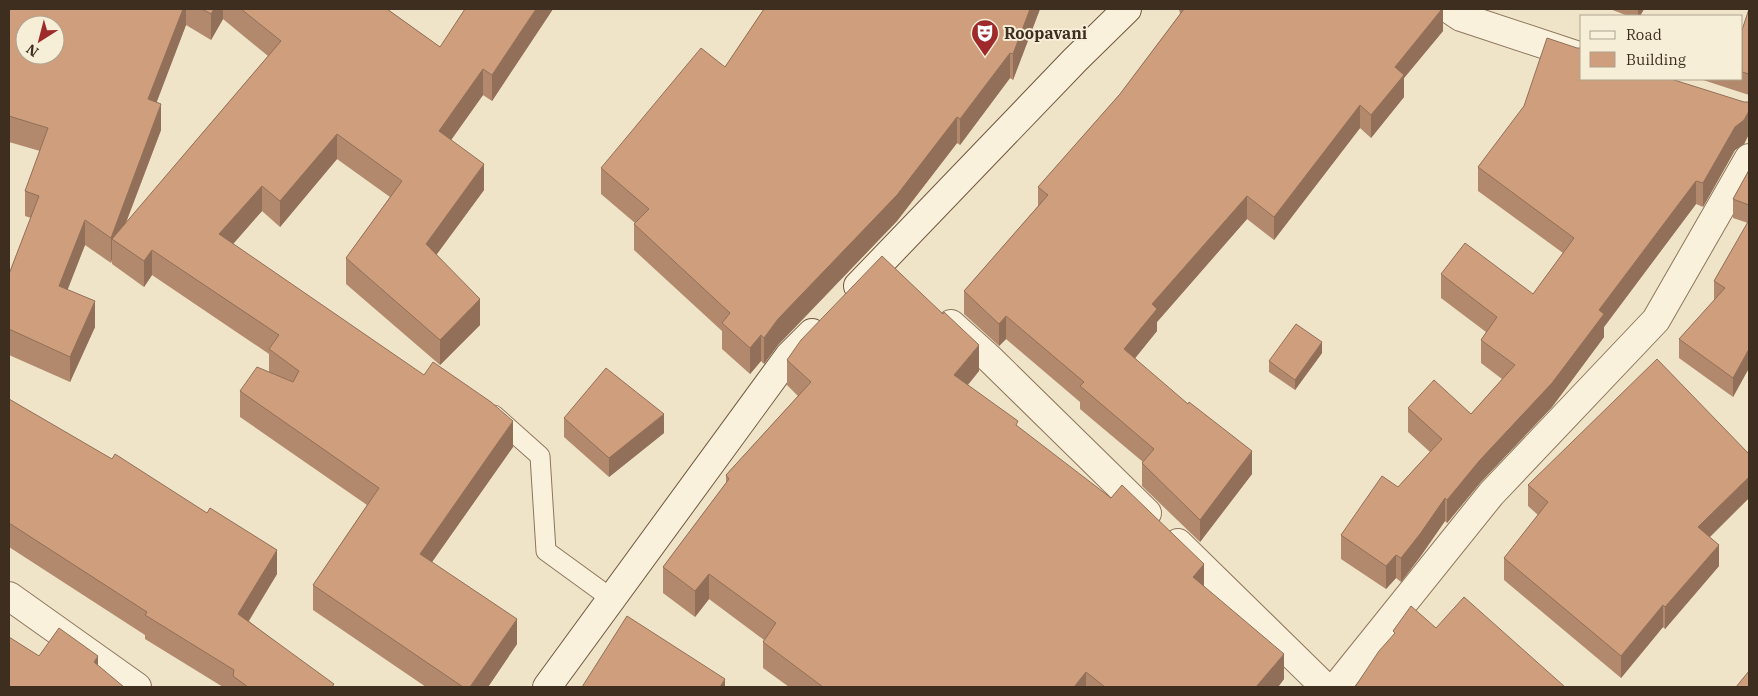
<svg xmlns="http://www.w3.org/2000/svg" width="1758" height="696" font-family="'IBM Plex Serif',serif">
  <rect width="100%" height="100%" fill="#f0e4c8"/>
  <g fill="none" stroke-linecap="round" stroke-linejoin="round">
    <g stroke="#8d765c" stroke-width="21">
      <polyline id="lane" points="494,415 540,456 546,551 612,599"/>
    </g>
    <g stroke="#8d765c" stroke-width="30">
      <g id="street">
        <polyline points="1449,9 1461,17 1582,57"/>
        <polyline points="951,324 990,359 1147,513"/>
        <polyline points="1178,543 1325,687"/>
        <polyline points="9,596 137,687"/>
        <polyline points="1336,687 1491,494 1656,320 1749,158"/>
      </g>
    </g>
    <g stroke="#6f573f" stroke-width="30">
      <g id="secondary">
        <polyline points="858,286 1075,60 1127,9"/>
        <polyline points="547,687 789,356 812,333"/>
      </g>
    </g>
    <use href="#lane" stroke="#faf1dc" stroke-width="19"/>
    <use href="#street" stroke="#faf1dc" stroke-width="28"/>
    <use href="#secondary" stroke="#faf1dc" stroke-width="28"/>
  </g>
  <g fill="#b2896c" fill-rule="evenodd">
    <path d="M9,9h378l53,38 113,-38 -61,92 -9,-6 -32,45 33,50 -48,65 44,70 -40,40 -94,-81v-26l44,-61 -53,-38 -57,68 -18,-16 -29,33 280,203 -81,115 85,82 -29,43h-62l-113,-77v-25l54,-80 -127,-88v-26l29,-19v-18l-117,-79 -8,12 -32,-23v-5l-1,4 -26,-18 -18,45 28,37 -25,55 -61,-27v-81l22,-56 -6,-2v-25l15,-40 -31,-9zM223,19l45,37 -142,167 35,-93 -5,-27 30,-78 25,15z"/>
    <polygon points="764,9 1040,9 1013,80 1010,78 960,145 957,143 897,221 778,345 764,364 761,361 750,374 722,349 722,331 634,250 634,224 635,223 601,194 601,168 725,67"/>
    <polygon points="1179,9 1443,9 1443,31 1404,78 1404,97 1371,138 1360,128 1274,240 1247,219 1157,322 1157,331 1135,358 1252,474 1200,542 1142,486 1142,463 1143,462 1080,409 1080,402 1006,339 999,346 964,314 964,291 1038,206 1038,187 1120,94 1180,14"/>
    <polygon points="1610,9 1644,9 1640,16 1628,16"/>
    <polygon points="1749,9 1749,95 1700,79 1742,79 1742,30"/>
    <polygon points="1582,79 1744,102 1749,102 1749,134 1744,144 1735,150 1703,207 1696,204 1604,327 1604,337 1552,407 1480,483 1447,523 1445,521 1420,557 1401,582 1396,578 1386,589 1341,559 1341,535 1398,487 1430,452 1408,432 1408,408 1471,414 1502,379 1481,363 1481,340 1486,332 1441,298 1441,274 1533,294 1563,253 1478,191 1478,167"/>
    <polygon points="1749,170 1749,368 1733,397 1679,358 1679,339 1714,301 1714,281 1748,223 1733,218 1733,199"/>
    <polygon points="1322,353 1295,390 1269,372 1269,361"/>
    <polygon points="787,360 979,371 968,385 1018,427 1204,586 1284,679 1278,687 789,687 763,668 763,642 764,640 709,599 695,617 663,593 663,567 726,483 726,475 798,396 787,385"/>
    <polygon points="9,399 277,574 249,621 334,687 223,687 145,639 145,635 9,547"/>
    <polygon points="564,418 664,433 609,477 564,437"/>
    <polygon points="1749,454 1749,498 1709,537 1719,566 1665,629 1663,627 1621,678 1504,580 1504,558 1538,515 1528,506 1528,485"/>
  </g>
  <g fill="#916f58">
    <polygon points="183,9 186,9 186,25 148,125 148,99"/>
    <polygon points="214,9 223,9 223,19 211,40 211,14"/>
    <polygon points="536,9 553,9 492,101 492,75"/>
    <polygon points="1030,9 1040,9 1013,80 1013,54"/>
    <polygon points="1442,9 1443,9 1443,31 1404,78 1404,97 1371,138 1371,115 1395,67"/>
    <polygon points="1638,9 1644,9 1640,16 1638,16"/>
    <polygon points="1010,53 1010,78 960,145 960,119"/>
    <polygon points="483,69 483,95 439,157 439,131"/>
    <polygon points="161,104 161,130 118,243 112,239 112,259 111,263 111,238"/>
    <polygon points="1360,105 1360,128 1274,240 1274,217"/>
    <polygon points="1749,111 1749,134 1744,144 1735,150 1703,207 1703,183 1735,127"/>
    <polygon points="957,117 957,143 897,221 778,345 764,364 764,338 778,319"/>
    <polygon points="337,134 337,159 280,227 280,201"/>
    <polygon points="484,164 484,190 426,269 426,244"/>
    <polygon points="1696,181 1696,204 1604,327 1604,337 1552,407 1480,483 1447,523 1447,500 1599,310"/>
    <polygon points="262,186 262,211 219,260 219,234"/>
    <polygon points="1247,196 1247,219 1157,322 1157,331 1124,372 1124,349 1152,304"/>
    <polygon points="85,220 85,245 59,312 59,286"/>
    <polygon points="152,250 152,275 144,287 144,261"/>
    <polygon points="480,299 480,325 440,365 440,340"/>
    <polygon points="95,301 95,327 70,382 70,357"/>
    <polygon points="1006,316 1006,339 999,346 999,324"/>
    <polygon points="761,335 761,361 750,374 750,348"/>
    <polygon points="1322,342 1322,353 1295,390 1295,380"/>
    <polygon points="979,345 979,371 954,401 954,375"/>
    <polygon points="1749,349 1749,368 1733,397 1733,378"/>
    <polygon points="664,414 664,433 609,477 609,458"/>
    <polygon points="513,421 513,447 420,579 420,554"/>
    <polygon points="1252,451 1252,474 1200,542 1200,520"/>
    <polygon points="1749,477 1749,498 1698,549 1698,527"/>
    <polygon points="1445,498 1445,521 1420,557 1401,582 1401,558"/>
    <polygon points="1719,545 1719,566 1665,629 1665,607"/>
    <polygon points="277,550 277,574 238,638 238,614"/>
    <polygon points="1396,555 1396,578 1386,589 1386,566"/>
    <polygon points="1204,564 1204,590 1193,577"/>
    <polygon points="709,574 709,599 695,617 695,591"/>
    <polygon points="1663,605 1663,627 1621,678 1621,656"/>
    <polygon points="517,619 517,644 488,687 470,687"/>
    <polygon points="1284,654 1284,679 1278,687 1256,687"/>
    <polygon points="98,656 98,679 94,662"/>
    <polygon points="1086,672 1086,687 1074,687"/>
    <polygon points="725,679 725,687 720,687"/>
  </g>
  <g fill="#cf9f7d" stroke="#916f58" fill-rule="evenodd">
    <path d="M9,9h174l-35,90 13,5 -50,134 -26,-18 -26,66 36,15 -25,56 -61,-28v-55l30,-78 -14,-5 23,-63 -39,-12zM25,25h30v30h-30z"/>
    <polygon points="202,9 214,9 211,14"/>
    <polygon points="241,9 387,9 440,47 465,9 536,9 492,75 483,69 439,131 484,164 426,244 480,299 440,340 346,258 402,181 337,134 280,201 262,186 219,234 424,375 433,362 491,402 513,421 420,554 517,619 470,687 463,687 313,585 379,488 240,391 257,367 293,382 299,371 269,349 279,335 152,250 144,261 112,239 281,41"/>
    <polygon points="764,9 1030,9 1013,54 1010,53 960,119 957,117 897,195 778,319 764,338 761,335 750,348 722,323 730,313 634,224 649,209 601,168 701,48 725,67"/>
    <polygon points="1184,9 1442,9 1395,67 1404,75 1371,115 1360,105 1274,217 1247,196 1152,304 1157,309 1124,349 1188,404 1189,402 1252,451 1200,520 1142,463 1154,449 1080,386 1084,382 1006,316 999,324 964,291 1048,195 1038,187 1120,94 1169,29"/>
    <polygon points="1749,9 1749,74 1742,72 1742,30"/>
    <polygon points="1547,38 1577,48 1582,48 1582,79 1671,79 1744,102 1749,102 1749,111 1744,120 1735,127 1703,183 1696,181 1599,310 1604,314 1552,383 1480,460 1447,500 1445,498 1420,534 1401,558 1396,555 1386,566 1341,535 1382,476 1398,487 1442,439 1408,408 1434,380 1471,414 1515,365 1481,340 1497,317 1441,274 1465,243 1533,294 1574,238 1478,167 1524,106"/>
    <polygon points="1749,170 1749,205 1733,199"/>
    <polygon points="1749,220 1749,349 1733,378 1679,339 1725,288 1714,281"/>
    <polygon points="882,256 943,314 944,312 979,345 954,375 1018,421 1016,425 1111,498 1122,485 1204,564 1193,577 1284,654 1256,687 1105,687 1086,672 1074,687 823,687 763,642 776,623 709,574 695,591 663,567 729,479 726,475 811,382 787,360 801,340"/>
    <polygon points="1296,324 1322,342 1295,380 1269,361"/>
    <polygon points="1657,359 1749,454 1749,477 1698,527 1719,545 1665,607 1663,605 1621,656 1504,558 1548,502 1528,485"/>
    <polygon points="606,368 664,414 609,458 564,418"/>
    <polygon points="9,399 112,459 115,454 207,513 210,508 277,550 238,614 334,684 332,687 248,687 233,676 234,670 145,615 147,612 9,523"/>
    <polygon points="1464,597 1565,687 1355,687 1379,651 1395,633 1393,631 1411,606 1436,628"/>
    <polygon points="627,616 725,679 720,687 582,687"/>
    <polygon points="59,628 98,656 94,662 124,687 9,687 9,637 39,656"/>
    <polygon points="1749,671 1749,687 1736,687"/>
  </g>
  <defs>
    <g id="theatre-pin" transform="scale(1.4375)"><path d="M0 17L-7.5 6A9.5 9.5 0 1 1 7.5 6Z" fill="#9e2a2b" stroke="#f7eed8"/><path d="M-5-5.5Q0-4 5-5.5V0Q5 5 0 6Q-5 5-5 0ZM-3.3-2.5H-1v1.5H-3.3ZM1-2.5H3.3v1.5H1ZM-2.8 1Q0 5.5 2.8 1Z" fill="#fff"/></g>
  </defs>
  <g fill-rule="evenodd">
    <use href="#theatre-pin" x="985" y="33"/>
  </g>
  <g text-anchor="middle" stroke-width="4" stroke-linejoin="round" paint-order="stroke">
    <g font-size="16" font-weight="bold" fill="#3d2e20" stroke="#f7eed8" text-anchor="start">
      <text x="1004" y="39">Roopavani</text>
    </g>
  </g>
  <rect width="1758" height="696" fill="none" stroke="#3d2e20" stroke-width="20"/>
  <rect x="1580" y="15" width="162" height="65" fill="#f7eed8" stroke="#ada18e"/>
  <rect x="1590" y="31" width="25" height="8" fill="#faf1dc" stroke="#ada18e"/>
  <text x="1626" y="40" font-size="15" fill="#3d2e20">Road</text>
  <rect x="1590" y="52" width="25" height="15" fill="#cf9f7d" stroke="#ada18e"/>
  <text x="1626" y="65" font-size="15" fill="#3d2e20">Building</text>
  <g transform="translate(40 40) rotate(216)"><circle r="24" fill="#f7eed8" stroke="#ada18e"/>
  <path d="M0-4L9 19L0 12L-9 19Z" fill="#9e2a2b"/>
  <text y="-8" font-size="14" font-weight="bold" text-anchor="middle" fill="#3d2e20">N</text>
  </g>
</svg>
